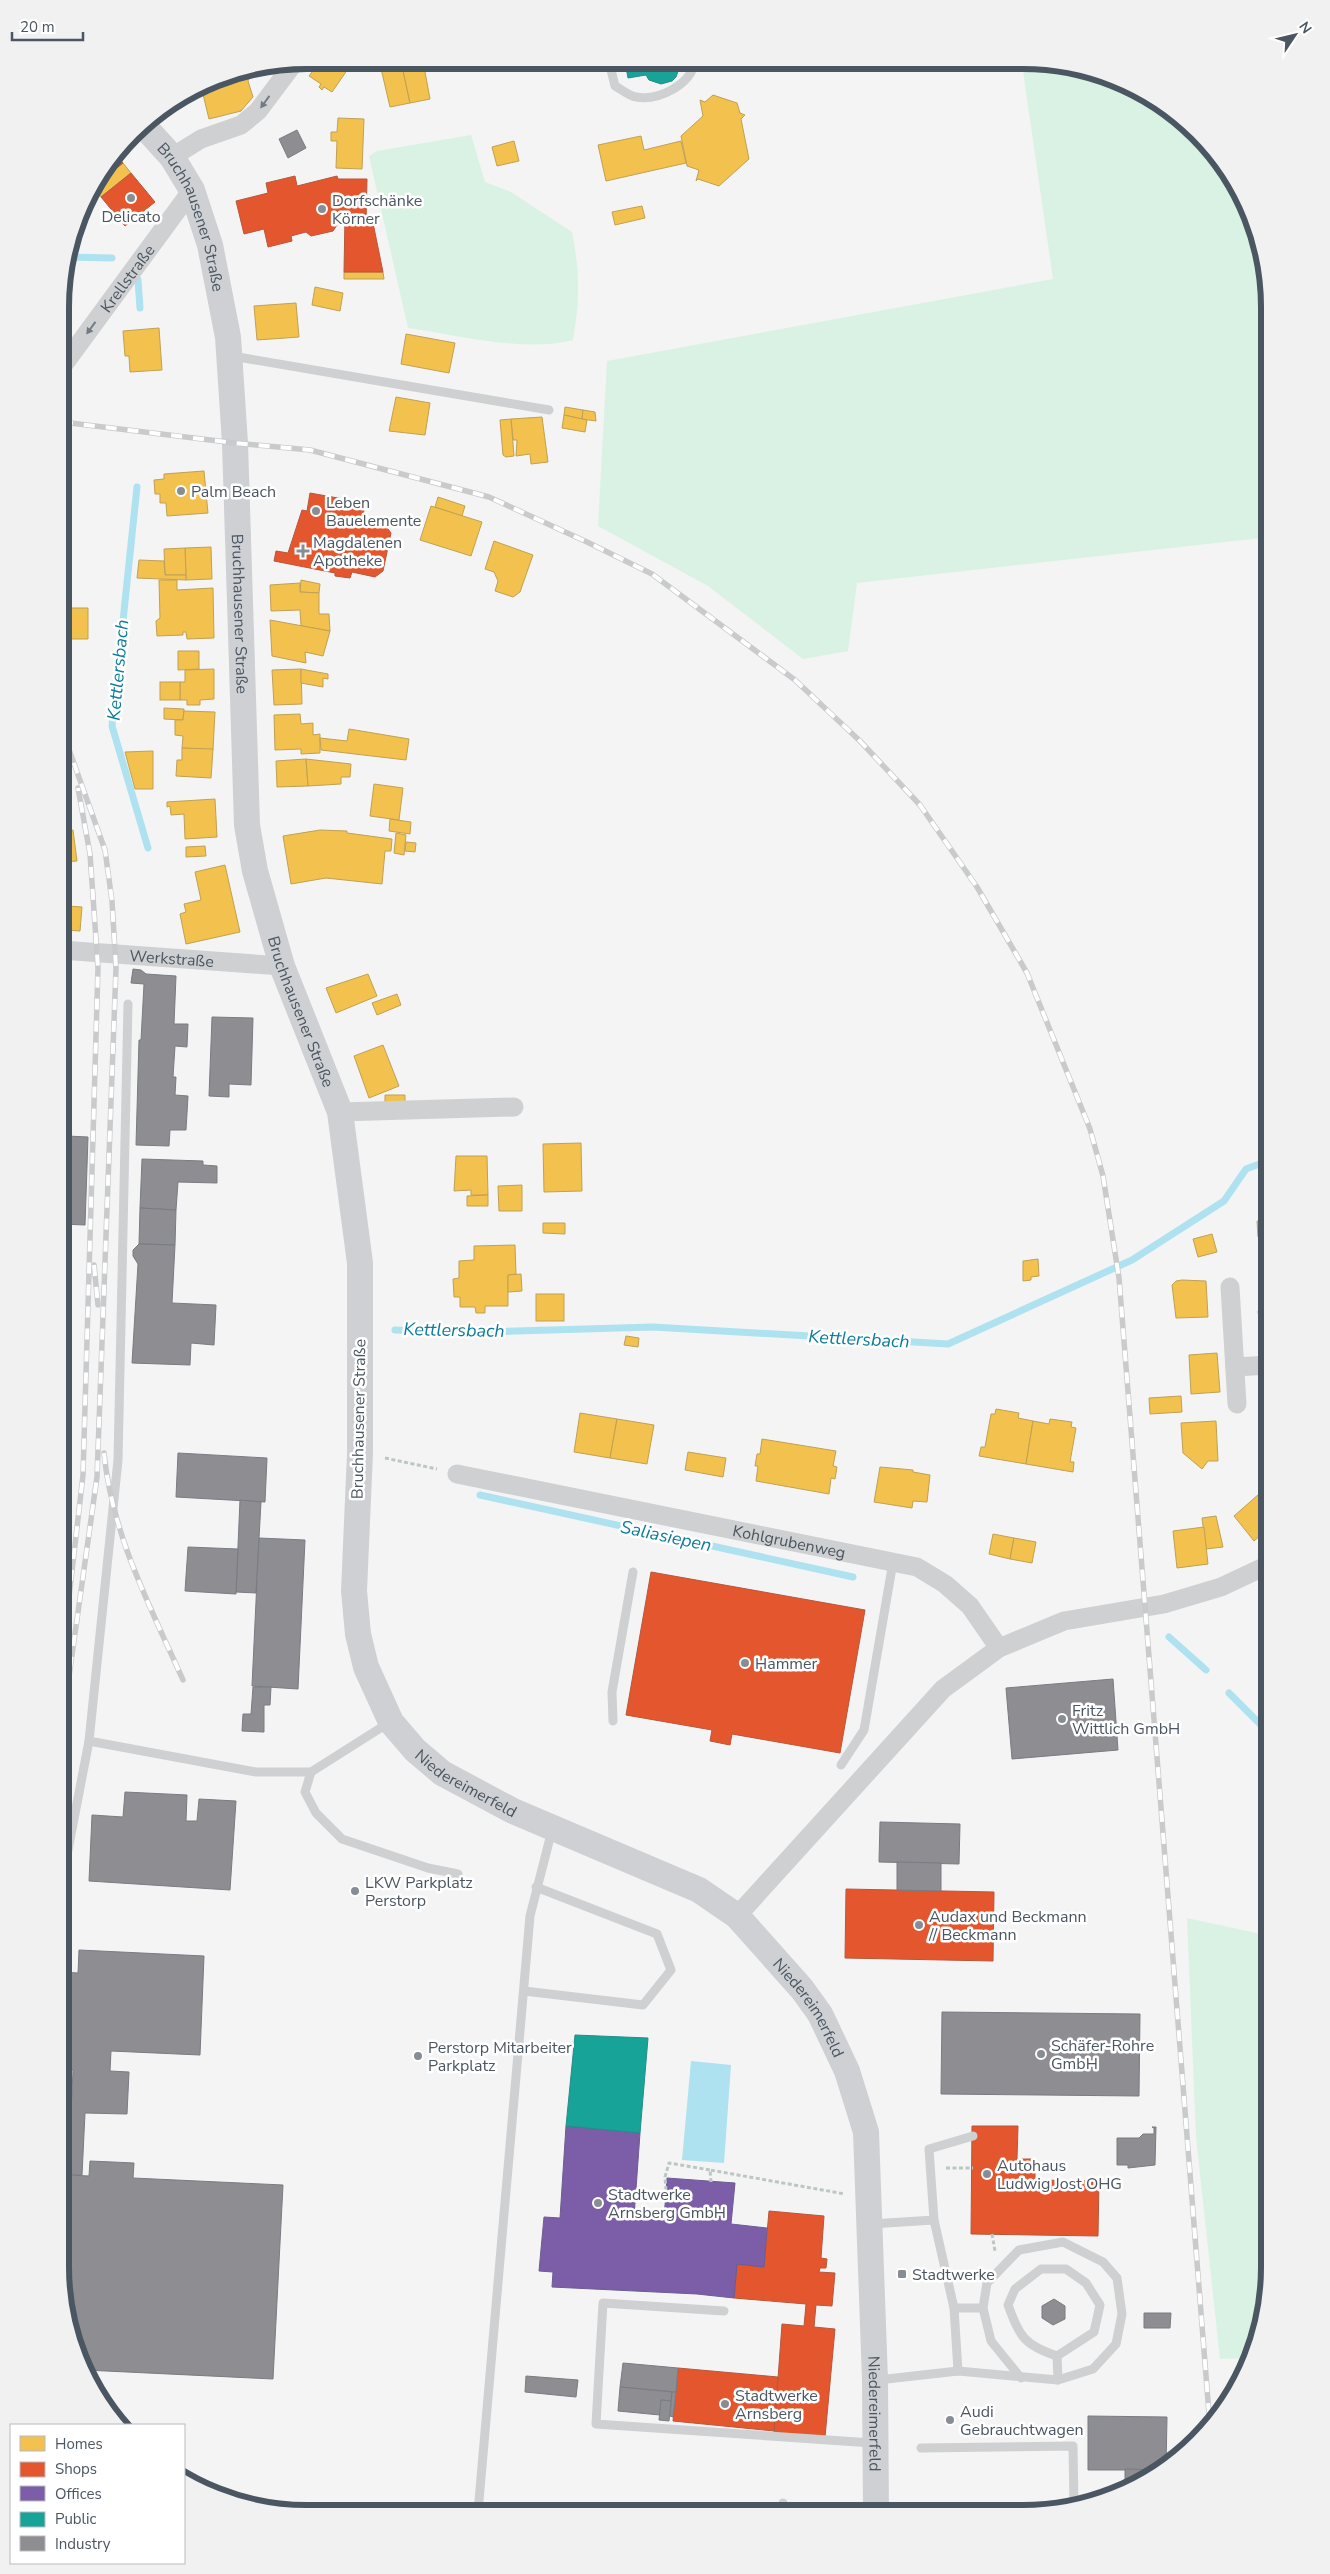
<svg xmlns="http://www.w3.org/2000/svg" width="1330" height="2574" font-family="'Nunito Sans',sans-serif">
  <rect width="100%" height="100%" fill="#f4f4f4"/>
  <g fill="#d9f2e3">
    <polygon points="1022,64 1071,65 1132,85 1186,121 1228,170 1257,228 1270,307 1270,537 857,583 848,651 803,659 708,586 598,526 607,361 1053,279"/>
    <path d="M471,135l14,47 26,10 61,40c8,41 8,67 1,108 -48,13 -115,-5 -165,-12l-39,-172 8,-5z"/>
    <polygon points="1187,1918 1270,1936 1269,2283 1252,2358 1220,2359 1196,2137"/>
  </g>
  <polygon fill="#aee2f0" points="691,2061 731,2065 724,2163 682,2160"/>
  <g fill="#f2c14e" stroke="#c0a154">
    <polygon points="321,60 363,60 356,70 350,66 332,92 324,87 322,90 319,87 321,84 309,76"/>
    <polygon points="379,60 401,61 410,103 390,107"/>
    <polygon points="401,61 423,61 430,99 410,103"/>
    <polygon points="260,69 250,73 248,81 253,97 241,111 209,119 201,86 213,79"/>
    <polygon points="713,95 737,103 740,113 745,115 741,119 749,159 719,186 698,179 696,181 699,170 687,166 681,136 703,116 700,100 705,102"/>
    <polygon points="338,118 364,119 362,169 336,168 337,141 331,141 331,132 337,132"/>
    <polygon points="641,136 644,150 681,141 686,163 606,181 598,145"/>
    <polygon points="514,141 519,161 497,166 492,147"/>
    <polygon points="123,163 131,173 101,197 94,187"/>
    <polygon points="642,206 645,218 615,225 612,212"/>
    <polygon points="344,272 383,272 384,279 344,279"/>
    <polygon points="62,276 67,277 65,297 62,297"/>
    <polygon points="315,287 343,293 340,311 312,305"/>
    <polygon points="296,303 299,337 257,340 254,306"/>
    <polygon points="159,328 162,370 130,372 129,356 125,356 123,331"/>
    <polygon points="406,334 455,343 449,373 401,364"/>
    <polygon points="396,397 430,403 425,435 389,431"/>
    <polygon points="565,407 583,410 582,419 564,415"/>
    <polygon points="583,410 595,412 596,421 582,419"/>
    <polygon points="564,415 587,420 585,432 562,428"/>
    <polygon points="542,417 548,462 531,464 530,454 516,456 517,440 513,440 511,419"/>
    <polygon points="511,419 514,456 506,457 503,455 500,420"/>
    <polygon points="204,471 208,513 167,516 166,503 160,503 160,494 155,494 154,480 164,479 164,474"/>
    <polygon points="438,497 465,506 462,516 435,507"/>
    <polygon points="431,506 482,522 471,556 420,540"/>
    <polygon points="494,541 533,555 520,592 513,597 495,591 498,581 494,572 485,569"/>
    <polygon points="211,547 212,579 186,580 185,548"/>
    <polygon points="185,548 186,575 165,575 164,549"/>
    <polygon points="139,560 164,561 165,575 186,575 186,580 137,578"/>
    <polygon points="159,580 177,580 177,590 213,588 214,638 187,639 186,632 183,632 183,635 157,636 156,621 160,618"/>
    <polygon points="301,580 320,584 319,593 300,592"/>
    <polygon points="300,583 300,592 319,593 319,614 329,614 330,631 301,626 300,610 271,611 270,585"/>
    <polygon points="62,602 65,602 68,608 88,608 88,639 62,639"/>
    <polygon points="270,620 330,631 323,656 305,652 306,663 272,656"/>
    <polygon points="178,651 199,651 199,669 178,670"/>
    <polygon points="214,669 214,699 200,700 200,705 187,705 187,700 180,700 180,682 185,682 185,670"/>
    <polygon points="301,669 302,704 274,705 272,670"/>
    <polygon points="301,669 328,674 328,679 323,678 323,687 301,683"/>
    <rect x="160" y="682" width="20" height="18"/>
    <polygon points="164,708 184,709 183,720 164,719"/>
    <polygon points="184,711 215,712 213,750 182,748 183,736 175,735 175,720 183,720"/>
    <polygon points="300,714 301,724 313,723 313,735 320,734 320,753 301,754 301,749 275,750 274,715"/>
    <polygon points="349,729 409,739 406,760 321,750 320,738 347,741"/>
    <polygon points="182,748 213,749 211,778 176,776 177,760 182,760"/>
    <polygon points="153,751 153,789 135,789 125,752"/>
    <polygon points="306,759 308,786 277,787 276,761"/>
    <polygon points="306,759 351,764 350,777 341,777 341,784 308,786"/>
    <polygon points="374,784 403,788 399,820 370,816"/>
    <polygon points="215,799 217,837 185,839 184,814 171,815 170,806 167,807 167,802"/>
    <polygon points="390,819 411,822 410,834 389,831"/>
    <polygon points="73,830 77,861 61,862 62,831"/>
    <polygon points="320,830 347,831 347,833 392,839 391,851 385,851 382,884 326,878 291,884 283,836"/>
    <polygon points="396,833 406,835 404,855 394,853"/>
    <polygon points="406,842 416,843 415,852 405,851"/>
    <polygon points="205,846 206,856 186,857 186,847"/>
    <polygon points="225,865 240,932 186,944 180,914 186,912 184,904 201,900 195,872"/>
    <polygon points="67,906 82,907 80,931 66,930"/>
    <polygon points="368,974 377,996 336,1013 326,988"/>
    <polygon points="397,994 401,1005 377,1015 372,1003"/>
    <polygon points="383,1045 399,1086 369,1098 354,1056"/>
    <polygon points="385,1095 405,1095 405,1106 385,1105"/>
    <polygon points="581,1143 582,1191 544,1192 543,1144"/>
    <polygon points="456,1156 487,1156 488,1195 471,1195 471,1190 454,1191"/>
    <polygon points="522,1185 522,1211 499,1211 498,1186"/>
    <polygon points="488,1195 488,1206 467,1206 467,1196"/>
    <polygon points="1270,1220 1270,1267 1260,1268 1259,1251 1266,1251 1265,1237 1258,1237 1257,1221"/>
    <polygon points="543,1223 565,1223 565,1234 543,1233"/>
    <polygon points="1212,1234 1217,1252 1198,1257 1193,1239"/>
    <polygon points="515,1245 516,1274 508,1275 508,1306 485,1306 485,1313 476,1313 475,1307 460,1307 460,1297 454,1297 453,1279 459,1278 459,1261 474,1260 474,1246"/>
    <polygon points="1038,1259 1039,1276 1031,1277 1031,1280 1023,1281 1023,1261"/>
    <polygon points="521,1274 522,1291 508,1292 508,1275"/>
    <polygon points="1182,1280 1206,1281 1208,1317 1176,1318 1172,1285 1176,1281"/>
    <rect x="536" y="1294" width="28" height="27"/>
    <polygon points="1268,1306 1270,1344 1262,1344 1258,1311 1262,1307"/>
    <polygon points="626,1336 639,1338 638,1347 624,1345"/>
    <polygon points="1217,1353 1220,1392 1191,1394 1189,1355"/>
    <polygon points="1181,1396 1182,1412 1150,1414 1149,1398"/>
    <polygon points="996,1409 1019,1413 1018,1418 1033,1421 1026,1464 979,1456 981,1447 985,1447 991,1414 995,1414"/>
    <polygon points="580,1413 617,1419 610,1458 574,1452"/>
    <polygon points="617,1419 654,1425 647,1464 610,1458"/>
    <polygon points="1050,1419 1072,1422 1071,1427 1076,1428 1070,1462 1074,1462 1073,1472 1026,1464 1033,1421 1049,1424"/>
    <polygon points="1216,1421 1218,1461 1208,1461 1202,1469 1183,1453 1181,1423"/>
    <polygon points="762,1439 836,1451 833,1466 837,1467 835,1479 831,1478 829,1494 756,1481 758,1466 755,1466 757,1454 760,1454"/>
    <polygon points="688,1452 726,1458 723,1477 685,1470"/>
    <polygon points="880,1467 913,1470 913,1472 930,1475 927,1502 913,1501 912,1508 874,1502"/>
    <polygon points="1259,1494 1264,1494 1268,1499 1270,1527 1254,1541 1234,1516"/>
    <polygon points="1216,1516 1223,1547 1206,1549 1202,1518"/>
    <polygon points="1204,1527 1208,1564 1177,1568 1173,1531"/>
    <polygon points="993,1534 1014,1538 1010,1559 989,1554"/>
    <polygon points="1014,1538 1036,1542 1032,1563 1010,1559"/>
  </g>
  <g fill="#e4572e" stroke="#b6573d">
    <polygon points="117,156 123,163 94,186"/>
    <polygon points="131,173 155,202 125,226 101,197"/>
    <polygon points="295,176 297,186 337,176 338,179 367,179 366,223 373,223 383,272 344,272 345,216 335,219 337,225 333,231 311,236 306,232 291,236 292,241 268,247 264,229 244,234 236,201 268,193 266,183"/>
    <polygon points="310,493 349,500 347,507 364,510 362,520 385,525 391,533 383,571 375,577 352,572 350,578 335,576 335,573 274,561 276,551 288,553 302,510 307,511"/>
    <polygon points="651,1572 865,1610 840,1753 732,1734 730,1745 710,1741 712,1730 626,1715"/>
    <polygon points="846,1889 994,1892 993,1961 845,1958"/>
    <polygon points="972,2126 1018,2126 1017,2159 1035,2159 1035,2180 1099,2181 1098,2236 971,2234"/>
    <polygon points="769,2211 824,2216 821,2258 827,2259 826,2268 820,2268 819,2272 835,2273 832,2306 816,2305 814,2327 835,2329 825,2437 774,2433 782,2324 804,2326 806,2304 734,2298 737,2264 764,2267"/>
    <polygon points="678,2368 778,2377 774,2431 673,2421"/>
  </g>
  <polygon fill="#7b5ea7" stroke="#6c5c92" points="566,2126 640,2133 634,2217 664,2219 667,2178 735,2183 731,2224 767,2228 764,2267 737,2264 734,2298 697,2294 552,2287 553,2272 539,2271 544,2217 560,2218"/>
  <g fill="#17a398" stroke="#268c88">
    <polygon points="625,62 680,62 681,63 676,77 672,81 661,84 649,80 646,75 628,78"/>
    <polygon points="575,2035 648,2038 640,2133 566,2126"/>
  </g>
  <g fill="#8d8d92" stroke="#797c83">
    <polygon points="297,130 306,148 288,158 279,139"/>
    <polygon points="133,969 141,970 146,974 176,976 174,1024 188,1024 187,1047 175,1046 173,1077 176,1077 175,1095 188,1096 186,1130 170,1130 169,1146 136,1145 139,1040 141,1040 144,984 131,983"/>
    <polygon points="212,1017 253,1018 251,1085 229,1084 229,1097 209,1096"/>
    <polygon points="61,1057 66,1057 64,1104 61,1104"/>
    <polygon points="67,1136 88,1137 85,1225 61,1224 61,1147 67,1147"/>
    <polygon points="142,1159 203,1161 203,1165 217,1166 217,1183 178,1182 176,1210 140,1208"/>
    <polygon points="140,1208 176,1210 175,1245 139,1244"/>
    <polygon points="139,1244 175,1245 172,1303 216,1305 214,1345 191,1343 190,1365 132,1363 138,1264 133,1256 133,1250"/>
    <polygon points="178,1453 267,1458 265,1502 176,1497"/>
    <polygon points="240,1500 261,1502 256,1593 236,1592"/>
    <polygon points="259,1538 305,1540 298,1689 252,1686"/>
    <polygon points="188,1547 238,1549 236,1594 185,1591"/>
    <polygon points="1113,1679 1118,1750 1012,1759 1006,1688"/>
    <polygon points="253,1687 271,1687 270,1705 264,1705 264,1732 242,1731 243,1714 251,1714"/>
    <polygon points="125,1792 187,1795 186,1821 197,1821 199,1799 236,1801 230,1890 89,1881 92,1815 123,1817"/>
    <polygon points="880,1822 960,1824 959,1864 879,1862"/>
    <polygon points="897,1862 941,1863 941,1891 897,1890"/>
    <polygon points="79,1950 204,1956 200,2055 111,2051 110,2071 129,2072 127,2114 85,2113 82,2175 68,2175 73,2070 60,2069 60,1972 78,1973"/>
    <polygon points="942,2012 1140,2014 1139,2096 941,2094"/>
    <polygon points="1152,2127 1156,2127 1155,2165 1128,2168 1128,2165 1117,2165 1117,2138 1139,2138 1143,2134 1154,2134 1154,2128"/>
    <polygon points="90,2161 134,2163 133,2178 283,2185 273,2379 85,2370 73,2346 62,2281 68,2175 89,2176"/>
    <polygon points="1054,2299 1065,2306 1065,2319 1053,2325 1042,2318 1042,2306"/>
    <polygon points="1144,2313 1171,2313 1170,2328 1144,2328"/>
    <polygon points="623,2363 678,2368 676,2392 620,2387"/>
    <polygon points="526,2376 578,2380 576,2397 525,2392"/>
    <polygon points="620,2387 672,2392 671,2401 661,2400 660,2415 618,2411"/>
    <polygon points="672,2392 676,2392 673,2417 670,2416"/>
    <polygon points="661,2400 671,2401 669,2421 659,2420"/>
    <polygon points="1088,2416 1167,2417 1166,2467 1162,2470 1088,2470"/>
    <polygon points="1125,2469 1159,2470 1159,2473 1125,2490"/>
    <polygon points="581,2503 695,2513 580,2513"/>
  </g>
  <g fill="none" stroke-linecap="round" stroke-linejoin="round">
    <g stroke="#aee2f0" stroke-width="7">
      <polyline points="68,257 112,258"/>
      <polyline points="138,280 140,308"/>
      <polyline points="137,487 112,726 148,848"/>
      <polyline points="395,1330 449,1333 653,1327 948,1344 1132,1260 1224,1201 1246,1169 1270,1160"/>
      <polyline points="480,1495 853,1577"/>
      <polyline points="1169,1637 1206,1670"/>
      <polyline points="1229,1693 1270,1734"/>
    </g>
    <g stroke="#bcc7c4" stroke-width="3" stroke-dasharray="4 2.5" stroke-linecap="butt">
      <polyline points="385,1458 437,1469"/>
      <polyline points="946,2168 973,2168"/>
      <polyline points="711,2182 710,2170 845,2194"/>
      <polyline points="666,2190 665,2177 669,2163 710,2170"/>
      <polyline points="992,2234 995,2251"/>
    </g>
    <g stroke="#ced0d2" stroke-width="9">
      <path d="M609,62l6,24c6,3 14,10 21,11 23,4 54,-12 59,-35"/>
      <polyline points="232,356 549,410"/>
      <polyline points="128,1004 118,1460 89,1741 256,1772 311,1772 390,1722"/>
      <polyline points="613,1721 612,1692 633,1572"/>
      <polyline points="841,1765 864,1730 893,1562"/>
      <polyline points="311,1772 305,1792 316,1813 342,1839 428,1868 458,1874"/>
      <polyline points="63,1876 89,1741"/>
      <polyline points="524,1991 643,2005 671,1970 657,1934 536,1887"/>
      <polyline points="934,2220 954,2308 958,2371"/>
      <polyline points="871,2224 934,2220 929,2149 973,2136"/>
      <path d="M1041,2269h25l20,14 14,22 -6,27 -37,24c-33,-11 -37,-19 -49,-51l7,-16z"/>
      <polyline points="983,2308 991,2341 1021,2378"/>
      <polyline points="724,2311 603,2303 596,2424 872,2443"/>
      <polyline points="1057,2356 1058,2380"/>
      <polyline points="878,2380 958,2371 1058,2380 1093,2369 1116,2344 1122,2314 1117,2278 1103,2262 1063,2242 1019,2250 987,2283 983,2308 954,2308"/>
      <polyline points="921,2448 1073,2446 1074,2506"/>
      <polyline points="878,2508 1067,2507"/>
      <polyline points="478,2512 530,1916 552,1830"/>
      <polyline points="783,2513 783,2503"/>
    </g>
    <g stroke="#ced0d2" stroke-width="19">
      <polyline points="172,157 201,139 241,125 258,111 294,63"/>
      <path id="s1" d="M62,367l130,-177"/>
      <path id="s2" d="M61,950l221,16"/>
      <polyline points="340,1112 514,1107"/>
      <polyline points="1230,1287 1237,1404"/>
      <polyline points="1235,1367 1270,1365"/>
      <path id="s3" d="M457,1474l460,93 28,17 25,22 29,42"/>
      <polyline points="737,1916 943,1689 999,1648 1064,1621 1164,1604 1221,1587 1270,1564"/>
    </g>
    <path stroke="#ced0d4" stroke-width="26" id="s4" d="M142,124l30,33 20,33 18,55 18,92 7,106 12,382 8,46 27,95 58,146 20,151v190l-6,138 4,43 8,33 25,55 24,28 27,23 71,38 186,79 38,26 65,73 18,25 27,57 19,61 9,248 1,134"/>
    <g stroke="#c9cacc" stroke-width="5.5">
      <g id="rail">
        <polyline points="62,422 235,443 310,450 489,497 587,542 652,574 795,680 860,741 920,805 977,887 1027,973 1090,1129 1103,1176 1119,1278 1210,2426"/>
        <polyline points="94,1265 98,1305"/>
        <path d="M104,1453c8,82 46,153 79,227"/>
        <polyline points="61,1646 68,1606 83,1475 98,968 90,854 78,788"/>
        <polyline points="61,1733 97,1477 116,968 112,901 105,850 62,730"/>
      </g>
    </g>
    <use href="#rail" stroke="#fff" stroke-width="4" stroke-dasharray="11" stroke-linecap="butt"/>
  </g>
  <defs><path id="oneway-solid" d="M-6-.8H1V-3.2L6.5 0L1 3.2V.8H-6Z" transform="scale(1.25)"/></defs>
  <g fill="#727b83">
    <use href="#oneway-solid" transform="translate(265 102) rotate(126)"/>
    <use href="#oneway-solid" transform="translate(91 328) rotate(126)"/>
  </g>
  <g fill="#868d94" stroke="#fff" stroke-width="2">
    <circle cx="131" cy="198" r="5"/>
    <circle cx="322" cy="209" r="5"/>
    <circle cx="181" cy="491" r="5"/>
    <circle cx="316" cy="511" r="5"/>
    <path d="M300.5 543.5h5v5h5v5h-5v5h-5v-5h-5v-5h5z"/>
    <circle cx="745" cy="1663" r="5"/>
    <circle cx="1062" cy="1719" r="5"/>
    <circle cx="355" cy="1891" r="5"/>
    <circle cx="919" cy="1925" r="5"/>
    <circle cx="1041" cy="2054" r="5"/>
    <circle cx="418" cy="2056" r="5"/>
    <circle cx="987" cy="2174" r="5"/>
    <circle cx="598" cy="2203" r="5"/>
    <rect x="897" y="2269" width="10" height="10" rx="2.5"/>
    <circle cx="725" cy="2404" r="5"/>
    <circle cx="950" cy="2420" r="5"/>
  </g>
  <g text-anchor="middle" stroke-width="5" stroke-linejoin="round" paint-order="stroke">
    <g font-size="16" fill="#4a5661" stroke="#fff" text-anchor="start">
      <text x="332" y="206">Dorfschänke<tspan x="332" dy="18">Körner</tspan></text>
      <text x="131" y="222" text-anchor="middle">Delicato</text>
      <text x="191" y="497">Palm Beach</text>
      <text x="326" y="508">Leben<tspan x="326" dy="18">Bauelemente</tspan></text>
      <text x="313" y="548">Magdalenen<tspan x="313" dy="18">Apotheke</tspan></text>
      <text x="755" y="1669">Hammer</text>
      <text x="1072" y="1716">Fritz<tspan x="1072" dy="18">Wittlich GmbH</tspan></text>
      <text x="365" y="1888">LKW Parkplatz<tspan x="365" dy="18">Perstorp</tspan></text>
      <text x="929" y="1922">Audax und Beckmann<tspan x="929" dy="18">// Beckmann</tspan></text>
      <text x="1051" y="2051">Schäfer-Rohre<tspan x="1051" dy="18">GmbH</tspan></text>
      <text x="428" y="2053">Perstorp Mitarbeiter<tspan x="428" dy="18">Parkplatz</tspan></text>
      <text x="997" y="2171">Autohaus<tspan x="997" dy="18">Ludwig Jost OHG</tspan></text>
      <text x="608" y="2200">Stadtwerke<tspan x="608" dy="18">Arnsberg GmbH</tspan></text>
      <text x="912" y="2280">Stadtwerke</text>
      <text x="735" y="2401">Stadtwerke<tspan x="735" dy="18">Arnsberg</tspan></text>
      <text x="960" y="2417">Audi<tspan x="960" dy="18">Gebrauchtwagen</tspan></text>
    </g>
    <g font-size="16" fill="#4a5661" stroke="#fff">
      <text dy="6" stroke="none"><textPath href="#s4" startOffset="108">Bruchhausener Straße</textPath></text>
      <text dy="6" stroke="none"><textPath href="#s1" startOffset="110">Krellstraße</textPath></text>
      <text dy="6" stroke="none"><textPath href="#s4" startOffset="512">Bruchhausener Straße</textPath></text>
      <text dy="6" stroke="none"><textPath href="#s2" startOffset="111">Werkstraße</textPath></text>
      <text dy="6" stroke="none"><textPath href="#s4" startOffset="918">Bruchhausener Straße</textPath></text>
      <text transform="translate(358 1419) rotate(-89)" y="6">Bruchhausener Straße</text>
      <text dy="6" stroke="none"><textPath href="#s3" startOffset="339">Kohlgrubenweg</textPath></text>
      <text dy="6" stroke="none"><textPath href="#s4" startOffset="1742">Niedereimerfeld</textPath></text>
      <text dy="6" stroke="none"><textPath href="#s4" startOffset="2162">Niedereimerfeld</textPath></text>
      <text dy="6" stroke="none"><textPath href="#s4" startOffset="2582">Niedereimerfeld</textPath></text>
    </g>
    <g font-size="18" font-style="italic" fill="#0c7c9b" stroke="#fff">
      <text transform="translate(118 670) rotate(-85)" y="6">Kettlersbach</text>
      <text transform="translate(454 1330) rotate(1)" y="6">Kettlersbach</text>
      <text transform="translate(859 1339) rotate(3)" y="6">Kettlersbach</text>
      <text transform="translate(666 1536) rotate(12)" y="6">Saliasiepen</text>
    </g>
  </g>
  <path d="M0 0H1330V2574H0ZM307 69H1023A238 238 0 0 1 1261 307V2267A238 238 0 0 1 1023 2505H307A238 238 0 0 1 69 2267V307A238 238 0 0 1 307 69Z" fill="#f1f1f2" fill-rule="evenodd"/>
  <path fill="none" stroke="#4a5661" stroke-width="6" d="M307 69H1023A238 238 0 0 1 1261 307V2267A238 238 0 0 1 1023 2505H307A238 238 0 0 1 69 2267V307A238 238 0 0 1 307 69Z"/>
  <rect x="10" y="2424" width="175" height="140" fill="#ffffff" stroke="#b7bbc0"/>
  <rect x="20" y="2436" width="25" height="15" fill="#f2c14e" stroke="#b7bbc0"/>
  <text x="55" y="2449" font-size="15" fill="#4a5661">Homes</text>
  <rect x="20" y="2462" width="25" height="15" fill="#e4572e" stroke="#b7bbc0"/>
  <text x="55" y="2474" font-size="15" fill="#4a5661">Shops</text>
  <rect x="20" y="2486" width="25" height="15" fill="#7b5ea7" stroke="#b7bbc0"/>
  <text x="55" y="2499" font-size="15" fill="#4a5661">Offices</text>
  <rect x="20" y="2512" width="25" height="15" fill="#17a398" stroke="#b7bbc0"/>
  <text x="55" y="2524" font-size="15" fill="#4a5661">Public</text>
  <rect x="20" y="2536" width="25" height="15" fill="#8d8d92" stroke="#b7bbc0"/>
  <text x="55" y="2549" font-size="15" fill="#4a5661">Industry</text>
  <g transform="translate(1295 35) rotate(55)" stroke="#ffffff" stroke-width="4" paint-order="stroke">
  <path d="M0-4L9 19L0 12L-9 19Z" fill="#4a5661"/>
  <text y="-8" font-size="14" font-weight="bold" text-anchor="middle" fill="#4a5661">N</text>
  </g>
  <path d="M12 32v8h71v-8" fill="none" stroke="#4a5661" stroke-width="2.5"/>
  <text x="20" y="32" font-size="15" fill="#4a5661" stroke="#ffffff" stroke-width="4" paint-order="stroke">20 m</text>
</svg>
